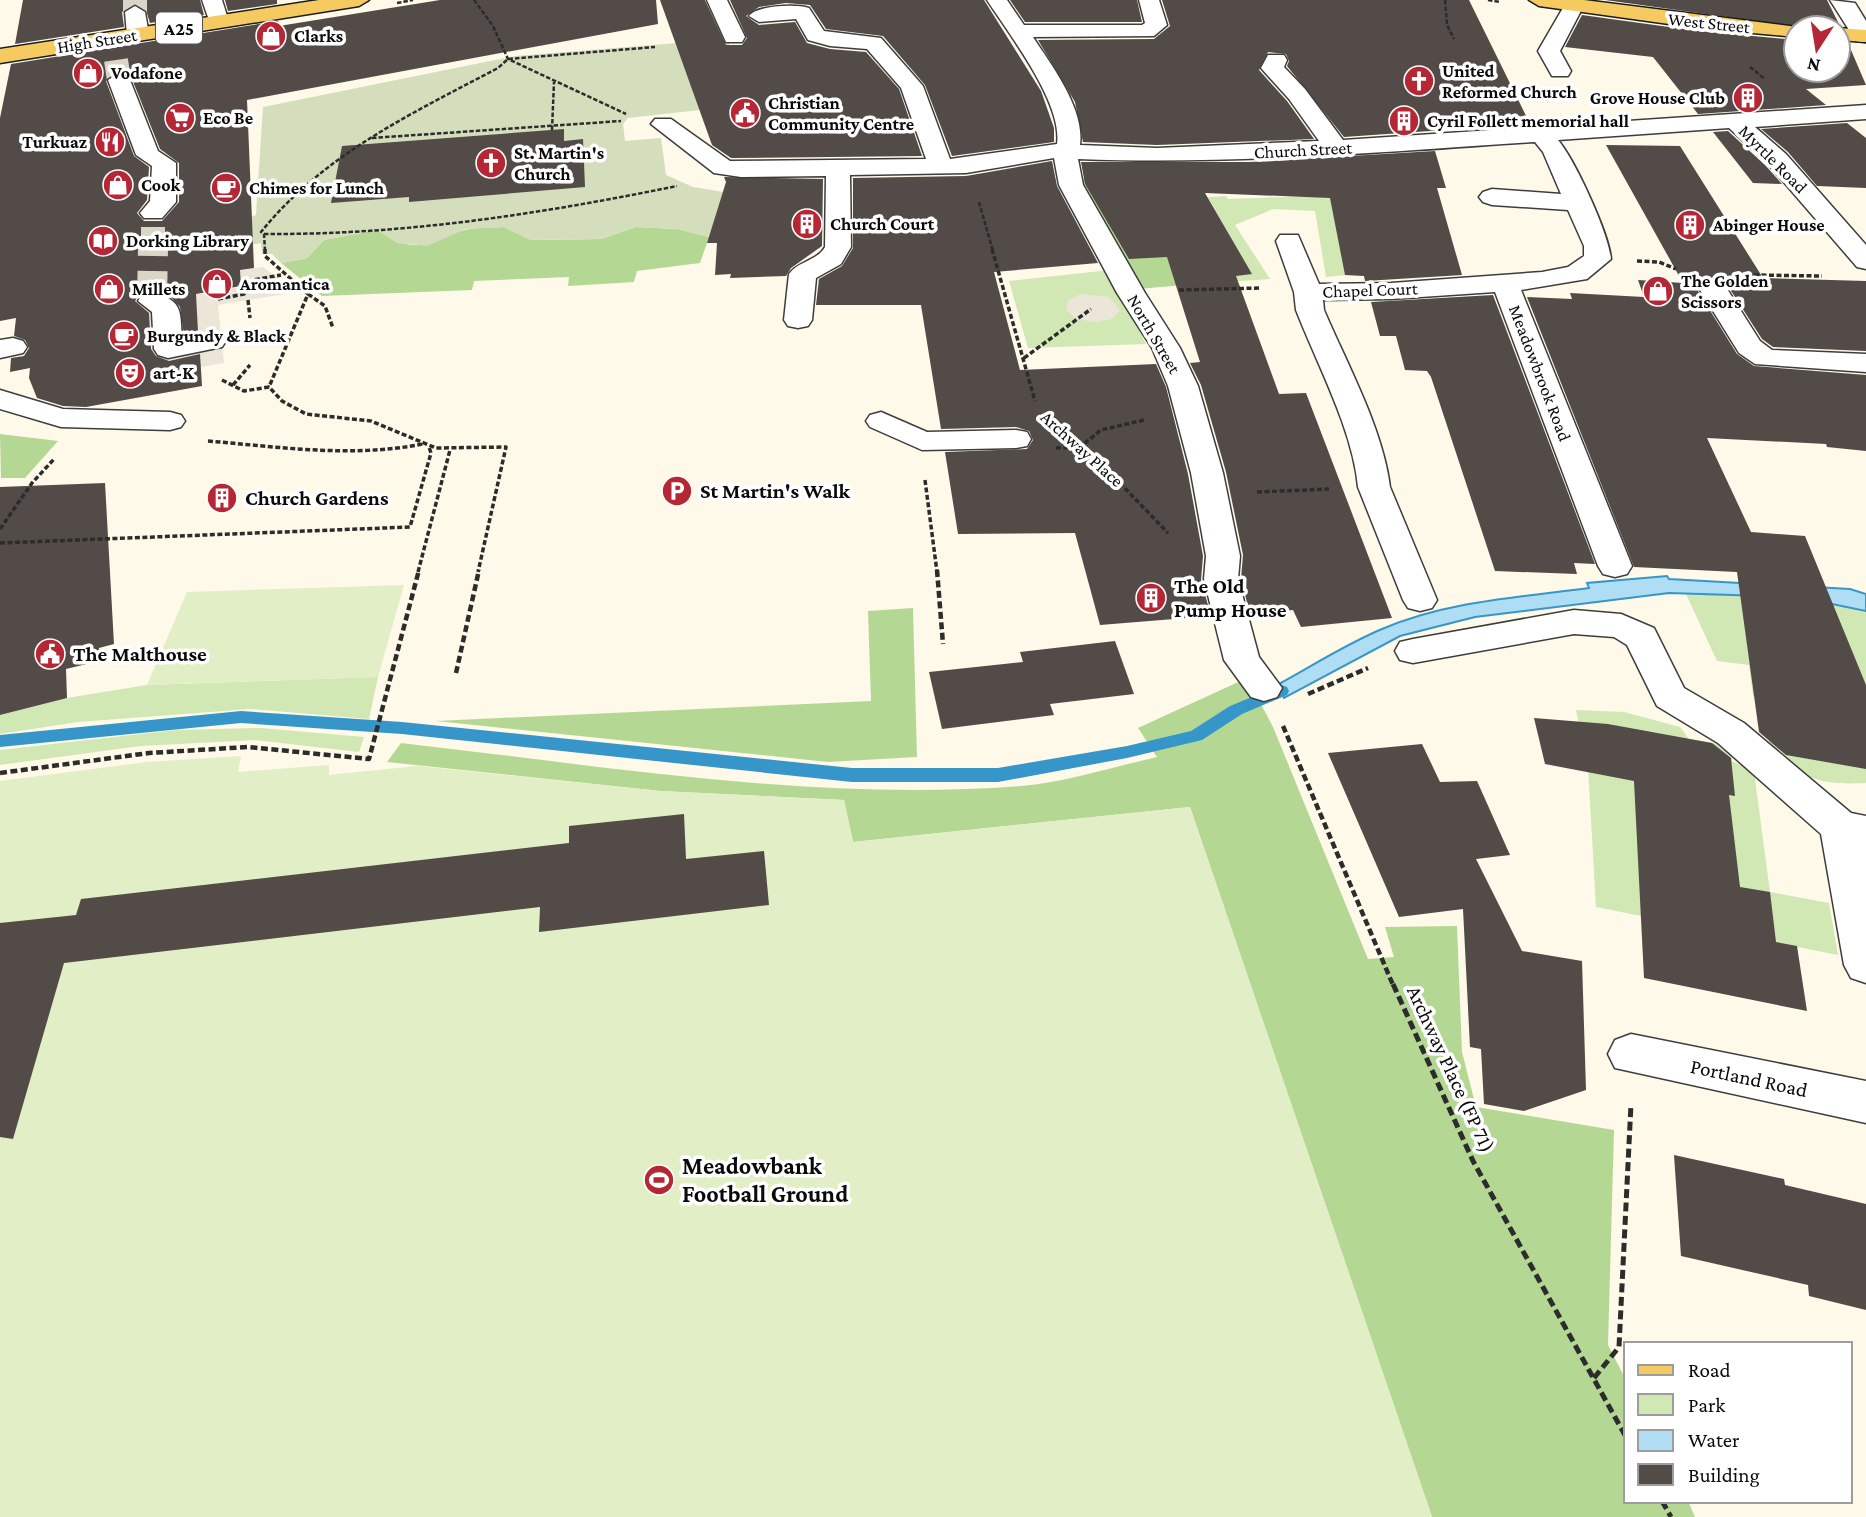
<svg xmlns="http://www.w3.org/2000/svg" width="1866" height="1517" font-family="'Crimson Pro',serif">
  <rect width="100%" height="100%" fill="#fef9e8"/>
  <g fill="#d1e7b4">
    <polygon points="1364,194 1345,275 1326,277 1315,211 1273,209 1235,225 1270,279 1197,284 1204,278 1251,274 1208,197 1226,196 1228,199"/>
    <polygon points="1110,270 1146,344 1028,348 1009,281"/>
    <path d="M1686,594l112,3 68,14v172c-47,2 -58,-3 -95,-31l-7,-45 23,-5 -34,-6 -4,-31 -32,-4z"/>
    <polygon points="378,677 369,719 250,709 78,722 0,734 0,715 67,698 147,685"/>
    <polygon points="1576,710 1624,712 1680,727 1689,739 1730,746 1732,761 1754,772 1770,892 1829,903 1838,955 1596,907 1588,767"/>
    <polygon points="261,728 364,737 359,752 255,740 140,746 0,765 0,750 176,730"/>
  </g>
  <g fill="#b5d794">
    <polygon points="1099,175 1191,255 1197,284 1137,289 1080,179"/>
    <path d="M504,227l27,13 70,-1 35,-12 42,2 31,8 -9,26 -63,8 -3,11 -66,4 1,-9 -95,4 -2,9 -150,6 -41,-33 26,-5 17,-18 53,-10c46,28 45,11 88,0 12,-3 27,-2 39,-3z"/>
    <polygon points="0,434 58,441 25,478 1,478"/>
    <polygon points="913,608 917,757 828,762 436,721 871,701 868,611"/>
    <path d="M1247,678l26,49 95,232 26,-2 -9,-30 72,-1 5,126 14,55 138,23 -6,215 18,35v121h62l7,16h-263l-242,-710 -337,35 -9,-42 -184,-9 -273,-29 14,-19c203,23 416,59 620,43 45,-4 92,-19 136,-29l-19,-29z"/>
  </g>
  <polygon fill="#d4debc" points="715,40 728,40 736,68 700,110 628,118 623,124 625,141 661,138 666,175 693,187 736,194 732,208 718,208 709,237 678,229 636,227 601,239 530,240 504,227 466,229 427,246 397,243 377,230 324,240 307,258 281,263 272,254 262,254 261,243 243,246 241,221 256,215 263,107 515,56"/>
  <g fill="#e2eec5">
    <polygon points="404,585 378,677 147,685 187,592"/>
    <polygon points="241,756 238,772 329,765 329,775 417,766 660,791 844,800 853,842 1190,807 1432,1517 0,1517 0,781 147,762"/>
  </g>
  <g fill="#ece6d9">
    <polygon points="263,267 297,292 218,305 224,363 201,367 117,371 126,305 241,287 240,270"/>
    <polygon points="1081,294 1109,297 1120,310 1112,319 1095,322 1076,319 1066,310 1068,300"/>
  </g>
  <path fill="#aeddf4" stroke="#3796c9" stroke-width="2" d="M1667,576l2,3 181,10 16,5v17l-68,-14 -129,-4 -194,24 -75,19 -116,62 -7,-13c35,-19 69,-41 105,-56 65,-28 139,-32 207,-41l-2,-5z"/>
  <g fill="none" stroke-linecap="round" stroke-linejoin="round">
    <polygon fill="#3796c9" fill-rule="evenodd" points="1281,685 1287,687 1289,691 1287,695 1242,714 1202,740 1127,758 998,782 852,782 402,734 241,723 0,747 0,735 241,711 402,722 852,768 998,768 1127,746 1191,731 1230,706"/>
  </g>
  <g fill="#524b47" fill-rule="evenodd">
    <polygon points="23,0 200,0 204,15 150,23 146,10 134,4 122,12 124,27 15,44"/>
    <polygon points="225,0 277,0 277,4 228,11"/>
    <path d="M440,0h216l2,24 -411,76 7,168 -14,2 1,16 -45,8 2,38 -14,3 -4,-28 -9,-10 -20,-7 -11,4 -5,7 14,12 2,36 5,7 13,5 31,-7 2,32 -116,21 -23,-1 -26,-8 -8,-20 1,-10 -20,4 1,-14 13,-2 5,-8 -4,-8 -11,-4 2,-18 -16,3v-203l11,-54 267,-43 1,5zM118,71l14,8 28,70 19,14v39l-17,19h-18l-7,-8 10,-13 2,-33 -15,-11 -28,-75z"/>
    <polygon points="660,0 705,0 726,45 742,45 747,38 730,0 984,0 1041,91 1054,128 1054,142 952,156 925,85 883,36 826,29 810,5 786,3 759,7 746,16 759,25 795,22 807,43 830,49 866,52 899,89 922,156 731,158 712,145"/>
    <polygon points="1010,0 1137,0 1142,22 1025,22"/>
    <polygon points="1162,0 1469,0 1530,124 1344,137 1287,66 1289,61 1286,54 1268,52 1259,70 1287,101 1314,139 1157,145 1083,142 1075,102 1038,40 1154,39 1170,26"/>
    <polygon points="1605,0 1827,0 1840,26 1808,28"/>
    <polygon points="1582,15 1698,31 1796,40 1796,70 1838,70 1838,43 1848,43 1866,85 1806,89 1826,105 1698,114 1653,57 1565,47"/>
    <polygon points="1847,123 1866,138 1866,188 1817,186 1788,152 1761,129"/>
    <polygon points="564,129 564,141 583,139 585,187 409,202 409,197 331,203 342,146"/>
    <polygon points="1728,131 1766,166 1782,184 1753,183 1713,132"/>
    <polygon points="1606,145 1680,146 1763,278 1866,281 1866,351 1773,347 1762,339 1726,283 1715,279 1703,281 1698,291 1737,354 1754,366 1866,375 1866,451 1827,447 1826,444 1707,438 1751,532 1805,536 1866,685 1866,769 1786,755 1759,732 1737,572 1634,567 1527,297 1572,299 1570,293 1644,297 1638,280 1683,283"/>
    <polygon points="1435,151 1446,188 1437,188 1462,275 1365,281 1364,276 1345,275 1330,198 1205,193 1252,274 1236,276 1279,394 1306,393 1392,618 1301,627 1293,610 1250,614 1241,579 1243,555 1226,472 1201,385 1190,363 1200,362 1167,257 1129,259 1085,184 1081,162 1250,162"/>
    <polygon points="1052,161 1057,186 1098,263 994,272 1020,370 1156,364 1166,387 1188,474 1203,556 1201,580 1211,616 1100,625 1075,533 958,534 945,452 1027,449 1033,440 1029,431 1016,427 941,429 921,305 816,305 819,279 842,266 853,248 853,178 966,176"/>
    <polygon points="724,177 823,179 822,246 791,268 786,276 730,278 731,274 715,275 717,243 707,243 726,182"/>
    <polygon points="1493,295 1595,564 1574,563 1577,574 1495,571 1431,377 1427,371 1405,370 1396,336 1380,336 1371,302"/>
    <polygon points="105,483 114,644 99,648 99,661 66,669 67,698 0,715 0,487"/>
    <polygon points="1115,641 1134,694 1050,704 1054,715 942,729 929,672 1023,662 1020,652"/>
    <polygon points="1534,718 1608,724 1712,743 1731,758 1735,796 1729,795 1740,887 1770,892 1776,942 1797,946 1807,1011 1644,978 1634,781 1545,764"/>
    <polygon points="1422,744 1440,782 1477,781 1510,855 1476,859 1522,951 1582,961 1586,1090 1524,1111 1484,1104 1481,1049 1470,1047 1463,909 1399,917 1328,753"/>
    <polygon points="684,814 686,859 764,851 769,905 539,932 540,907 64,963 13,1139 0,1137 0,923 76,915 81,899 569,843 569,826"/>
    <polygon points="1674,1155 1784,1179 1785,1185 1866,1204 1866,1310 1809,1296 1808,1285 1681,1256"/>
  </g>
  <g fill="none" stroke-linecap="round" stroke-linejoin="round">
    <g stroke="#d9d5c7" stroke-width="24" stroke-dasharray="24 11" stroke-linecap="butt">
      <polyline points="135,0 135,12"/>
      <polyline points="116,60 119,80"/>
      <polyline points="153,251 153,213"/>
    </g>
    <polyline stroke="#d9d5c7" stroke-width="30" stroke-dasharray="30 15" stroke-linecap="butt" points="152,301 153,249"/>
    <g stroke="#3d3d3d" stroke-width="3">
      <g id="minor">
        <polygon points="202,0 222,0 229,22 225,26 211,26"/>
        <polygon points="707,0 727,0 745,37 742,42 726,42"/>
        <path d="M987,0h20l17,25h118l3,-2 -6,-23h20l8,25 -13,11 -121,1c19,29 52,72 47,108l77,3 162,-7 -30,-42 -28,-31 7,-13h16l3,5 -3,7 21,22 38,51 523,-35v14l-111,8 31,27 80,91v24l-9,-2 -89,-103 -39,-36 -171,12c17,20 51,94 53,119l-24,20 -66,11 111,276 -5,8 -12,3 -12,-3 -5,-8 -103,-274 -104,7 -68,1 1,10c23,54 59,119 66,177l47,113 -5,8 -12,3 -12,-3 -5,-8 -45,-113c-5,-57 -41,-123 -62,-177l-2,-18 -18,-51 4,-6h18l21,49 72,-1 151,-11 26,-5 16,-11v-10l-16,-36 -76,-5 -9,-3 -4,-5 4,-5 9,-3 69,5 -18,-42 -8,-10c-152,10 -304,23 -457,17l5,26 62,108 35,55 18,38 25,87 17,83 -2,23 21,78 23,31 -5,9 -13,4 -13,-4 -27,-37 -20,-81 2,-23 -15,-83 -23,-87 -16,-38 -35,-55 -58,-108 -5,-27 -88,15 -116,2 1,72 -10,17 -25,14 -4,42 -4,6 -10,2 -10,-2 -4,-6 5,-46c9,-13 28,-13 36,-27l1,-71 -85,1 -27,-4 -63,-49 4,-5h16l59,42 196,-2 -25,-71 -34,-39 -37,-3 -22,-6 -12,-21 -37,3 -10,-6c8,-11 47,-12 60,-8l15,23 57,7 42,48 27,73 107,-15c6,-41 -48,-110 -70,-144z"/>
        <polygon points="1579,0 1584,5 1560,51 1571,71 1568,76 1552,76 1538,51 1567,1"/>
        <polygon points="1830,0 1855,3 1866,21 1866,42 1856,41"/>
        <polygon points="135,6 145,12 149,35 138,41 127,35 125,12"/>
        <polygon points="119,73 130,80 158,151 176,163 176,202 162,218 144,218 140,213 150,201 152,166 136,155 108,80"/>
        <polygon points="1714,282 1724,284 1760,341 1772,350 1866,354 1866,372 1755,364 1739,353 1700,290 1704,284"/>
        <path d="M152,293c31,7 28,17 30,45l30,-6 10,3 4,6 -4,6 -54,11 -10,-3 -4,-6 -2,-37 -14,-11 4,-6z"/>
        <polygon points="13,338 23,341 27,347 23,353 0,358 0,340"/>
        <polygon points="0,390 63,409 170,412 181,415 185,421 181,427 170,430 61,427 0,409"/>
        <polygon points="881,412 927,432 1016,430 1027,432 1031,439 1027,446 1016,448 922,450 870,427 866,421 870,415"/>
        <polygon points="1574,610 1621,614 1654,628 1684,688 1744,723 1851,813 1866,816 1866,983 1851,978 1844,965 1821,834 1718,743 1657,706 1627,645 1614,637 1574,634 1413,663 1400,660 1395,651 1400,642 1413,639"/>
        <polygon points="1631,1034 1866,1081 1866,1123 1615,1068 1608,1054 1615,1040"/>
      </g>
    </g>
    <g stroke="#1b1b1b" stroke-width="3">
      <g id="major">
        <polygon points="319,0 369,0 359,6 0,63 0,49"/>
        <polygon points="1529,0 1584,0 1805,28 1796,28 1796,37 1698,28 1539,6"/>
        <polygon points="1836,28 1838,28 1866,30 1866,42 1838,40"/>
      </g>
    </g>
    <g stroke="#2c2c2c" stroke-width="2.5" stroke-dasharray="4.5 2" stroke-linecap="butt">
      <polyline points="474,0 493,26 508,59 626,114"/>
      <polyline points="1445,0 1447,25 1454,39"/>
      <polyline points="1488,0 1500,2"/>
      <polyline points="397,3 413,0"/>
      <polyline points="1750,67 1765,79"/>
      <polyline points="552,130 554,82"/>
      <polyline points="372,138 621,121"/>
      <polyline points="979,202 993,251"/>
      <path d="M264,234c140,1 276,-20 413,-48"/>
      <path d="M265,251l-1,-17 -3,-2c63,-78 150,-118 237,-164l10,-9 147,-12"/>
    </g>
    <g stroke="#2c2c2c" stroke-width="3.5" stroke-dasharray="5 2.5" stroke-linecap="butt">
      <polyline points="265,249 265,256 308,294 269,387"/>
      <polyline points="992,249 1035,401"/>
      <polyline points="1637,261 1659,262 1676,269"/>
      <polyline points="1754,275 1822,276"/>
      <polyline points="1179,290 1261,288"/>
      <polyline points="308,294 325,306 333,328"/>
      <polyline points="218,299 244,294 253,280 281,275"/>
      <polyline points="248,300 250,318"/>
      <polyline points="1024,358 1091,309"/>
      <polyline points="222,380 244,391 269,387 282,401 306,414 371,421 436,448 506,447 478,572"/>
      <polyline points="233,385 250,365"/>
      <polyline points="1058,428 1116,479 1168,533"/>
      <path d="M208,441c72,6 144,17 215,3"/>
      <polyline points="1056,448 1080,447 1101,430 1144,420"/>
      <polyline points="925,480 937,572"/>
      <polyline points="1257,492 1329,489"/>
      <polyline points="0,529 32,483 55,458"/>
      <polyline points="0,543 410,527 431,453 429,447"/>
      <polyline points="418,572 450,450"/>
    </g>
    <g stroke="#2c2c2c" stroke-width="4.5" stroke-dasharray="7 3.5" stroke-linecap="butt">
      <polyline points="937,570 943,644"/>
      <polyline points="456,673 479,570"/>
      <polyline points="1308,694 1368,668"/>
      <polyline points="1283,726 1393,985"/>
      <polyline points="0,773 149,753 248,747 369,759 419,570"/>
    </g>
    <g stroke="#2c2c2c" stroke-width="5" stroke-dasharray="9 4.5" stroke-linecap="butt">
      <polyline points="1393,984 1473,1161 1626,1437"/>
      <polyline points="1594,1378 1619,1347 1631,1104"/>
      <polyline points="1662,1501 1671,1517"/>
    </g>
    <use href="#minor" fill="#fff" fill-rule="evenodd"/>
    <use href="#major" fill="#f5ca61" fill-rule="evenodd"/>
  </g>
  <defs>
    <g id="shop-disc" transform="scale(1.575)"><circle r="9.5" fill="#b52734" stroke="#fff"/><path d="M-5-2.5h2.3a2.7 3.5 0 0 1 5.4 0H5L5.5 6h-11ZM-1.5-2.5h3a1.5 2.3 0 0 0-3 0Z" fill="#fff"/></g>
    <g id="church-disc" transform="scale(1.575)"><circle r="9.5" fill="#b52734" stroke="#fff"/><path d="M-1.2-6h2.4v3.5h3.3v2.4h-3.3V6h-2.4V-.1h-3.3v-2.4h3.3Z" fill="#fff"/></g>
    <g id="building-disc" transform="scale(1.575)"><circle r="9.5" fill="#b52734" stroke="#fff"/><path d="M-4-6H4V6H1V3H-1V6H-4ZM-2.5-4.3h1.7v1.8h-1.7ZM.8-4.3h1.7v1.8H.8ZM-2.5-1h1.7V.8h-1.7ZM.8-1h1.7V.8H.8Z" fill="#fff"/></g>
    <g id="civic-disc" transform="scale(1.575)"><circle r="9.5" fill="#b52734" stroke="#fff"/><path d="M-.6-6.5H3V-4.5H.6V-3L4-1V1h2V6H-6V1h2V-1L-.6-3ZM-1.2 2.5V6h2.4V2.5Z" fill="#fff"/></g>
    <g id="supermarket-disc" transform="scale(1.575)"><circle r="9.5" fill="#b52734" stroke="#fff"/><path d="M-6-5.5h2.5l.6 2H6L4.5 2H-2.5L-4.4-4H-6ZM-1.5 3.2a1.3 1.3 0 1 0 .1 0ZM3 3.2a1.3 1.3 0 1 0 .1 0Z" fill="#fff"/></g>
    <g id="restaurant-disc" transform="scale(1.575)"><circle r="9.5" fill="#b52734" stroke="#fff"/><path d="M-5-6h1v4h1v-4h1v4h1v-4h1v5L-1.5 .5V6h-2V.5L-5-1ZM5-6V6H3V1.5H1.5Q1.5-4 5-6Z" fill="#fff"/></g>
    <g id="cafe-disc" transform="scale(1.575)"><circle r="9.5" fill="#b52734" stroke="#fff"/><path d="M-5.5-4.5H6V0H3Q3 3.5 0 3.5H-2.5Q-5.5 3.5-5.5 0ZM3-3.2v2h1.7v-2ZM-6 4.5H4V6H-6Z" fill="#fff"/></g>
    <g id="library-disc" transform="scale(1.575)"><circle r="9.5" fill="#b52734" stroke="#fff"/><path d="M-6-4Q-3-5.5-.7-3.5V5Q-3 3-6 4ZM6-4Q3-5.5 .7-3.5V5Q3 3 6 4Z" fill="#fff"/></g>
    <g id="theatre-disc" transform="scale(1.575)"><circle r="9.5" fill="#b52734" stroke="#fff"/><path d="M-5-5.5Q0-4 5-5.5V0Q5 5 0 6Q-5 5-5 0ZM-3.3-2.5H-1v1.5H-3.3ZM1-2.5H3.3v1.5H1ZM-2.8 1Q0 5.5 2.8 1Z" fill="#fff"/></g>
    <g id="parking-disc" transform="scale(1.575)"><circle r="9.5" fill="#b52734" stroke="#fff"/><path d="M-3.5-5.5H1a3.5 3.5 0 0 1 0 7H-1V5.5H-3.5ZM-1-3.4V-.6H.8a1.4 1.4 0 0 0 0-2.8Z" fill="#fff"/></g>
    <g id="stadium-disc" transform="scale(1.575)"><circle r="9.5" fill="#b52734" stroke="#fff"/><path d="M0-5a6.5 5 0 1 0 0 10a6.5 5 0 1 0 0-10ZM-3.5-1.8h7v3.6h-7Z" fill="#fff"/></g>
  </defs>
  <g fill-rule="evenodd">
    <use href="#shop-disc" x="271" y="36"/>
    <use href="#shop-disc" x="88" y="73"/>
    <use href="#church-disc" x="1419" y="81"/>
    <use href="#building-disc" x="1748" y="98"/>
    <use href="#civic-disc" x="745" y="113"/>
    <use href="#supermarket-disc" x="180" y="118"/>
    <use href="#building-disc" x="1404" y="121"/>
    <use href="#restaurant-disc" x="110" y="142"/>
    <use href="#church-disc" x="491" y="163"/>
    <use href="#shop-disc" x="118" y="185"/>
    <use href="#cafe-disc" x="226" y="188"/>
    <use href="#building-disc" x="807" y="224"/>
    <use href="#building-disc" x="1690" y="225"/>
    <use href="#library-disc" x="103" y="241"/>
    <use href="#shop-disc" x="217" y="284"/>
    <use href="#shop-disc" x="109" y="289"/>
    <use href="#shop-disc" x="1658" y="291"/>
    <use href="#cafe-disc" x="124" y="336"/>
    <use href="#theatre-disc" x="130" y="373"/>
    <use href="#parking-disc" x="677" y="491"/>
    <use href="#building-disc" x="222" y="498"/>
    <use href="#building-disc" x="1151" y="598"/>
    <use href="#civic-disc" x="50" y="654"/>
    <use href="#stadium-disc" x="659" y="1180"/>
  </g>
  <g text-anchor="middle" stroke-width="7" stroke-linejoin="round" paint-order="stroke">
    <g font-size="18" fill="#0a0a0a" stroke="#fff">
      <text transform="translate(1709 23) rotate(6)" y="6">West Street</text>
      <text transform="translate(97 41) rotate(-9)" y="6">High Street</text>
      <text transform="translate(1303 150) rotate(-3)" y="6">Church Street</text>
      <text transform="translate(1773 159) rotate(45)" y="6">Myrtle Road</text>
      <text transform="translate(1370 290) rotate(-2)" y="6">Chapel Court</text>
      <text transform="translate(1154 334) rotate(60)" y="6">North Street</text>
      <text transform="translate(1540 373) rotate(69)" y="6">Meadowbrook Road</text>
      <text transform="translate(1082 449) rotate(42)" y="6">Archway Place</text>
    </g>
    <g font-size="18" font-weight="bold" fill="#0a0a0a" stroke="#fff" text-anchor="start">
      <text x="294" y="42">Clarks</text>
      <text x="1442" y="77">United<tspan x="1442" dy="21">Reformed Church</tspan></text>
      <text x="111" y="79">Vodafone</text>
      <text x="1725" y="104" text-anchor="end">Grove House Club</text>
      <text x="768" y="109">Christian<tspan x="768" dy="21">Community Centre</tspan></text>
      <text x="203" y="124">Eco Be</text>
      <text x="1427" y="127">Cyril Follett memorial hall</text>
      <text x="87" y="148" text-anchor="end">Turkuaz</text>
      <text x="514" y="159">St. Martin's<tspan x="514" dy="21">Church</tspan></text>
      <text x="141" y="191">Cook</text>
      <text x="249" y="194">Chimes for Lunch</text>
      <text x="830" y="230">Church Court</text>
      <text x="1713" y="231">Abinger House</text>
      <text x="126" y="247">Dorking Library</text>
      <text x="1681" y="287">The Golden<tspan x="1681" dy="21">Scissors</tspan></text>
      <text x="240" y="290">Aromantica</text>
      <text x="132" y="295">Millets</text>
      <text x="147" y="342">Burgundy &amp; Black</text>
      <text x="153" y="379">art-K</text>
    </g>
    <rect fill="#fff" stroke="#545454" stroke-width="2" x="156" y="12.5" width="46" height="31" rx="5"/>
    <g font-size="19" font-weight="bold" fill="#0a0a0a">
      <text x="179" y="35">A25</text>
    </g>
    <g font-size="21" font-weight="bold" fill="#0a0a0a" stroke="#fff" text-anchor="start">
      <text x="700" y="498">St Martin's Walk</text>
      <text x="245" y="505">Church Gardens</text>
      <text x="1174" y="593">The Old<tspan x="1174" dy="24">Pump House</tspan></text>
      <text x="73" y="661">The Malthouse</text>
    </g>
    <g font-size="21" fill="#0a0a0a" stroke="#fff">
      <text transform="translate(1451 1069) rotate(65)" y="7">Archway Place (FP 71)</text>
      <text transform="translate(1749 1078) rotate(12)" y="7">Portland Road</text>
    </g>
    <g font-size="24" font-weight="bold" fill="#0a0a0a" stroke="#fff" text-anchor="start">
      <text x="682" y="1174">Meadowbank<tspan x="682" dy="28">Football Ground</tspan></text>
    </g>
  </g>
  <rect x="1624" y="1342" width="228" height="161" fill="#ffffff" stroke="#9d9d9d" stroke-width="2"/>
  <rect x="1638" y="1365" width="35" height="10" fill="#f5ca61" stroke="#9d9d9d" stroke-width="2"/>
  <text x="1688" y="1377" font-size="21" fill="#0a0a0a">Road</text>
  <rect x="1638" y="1394" width="35" height="21" fill="#d1e7b4" stroke="#9d9d9d" stroke-width="2"/>
  <text x="1688" y="1412" font-size="21" fill="#0a0a0a">Park</text>
  <rect x="1638" y="1430" width="35" height="21" fill="#aeddf4" stroke="#9d9d9d" stroke-width="2"/>
  <text x="1688" y="1447" font-size="21" fill="#0a0a0a">Water</text>
  <rect x="1638" y="1464" width="35" height="21" fill="#524b47" stroke="#9d9d9d" stroke-width="2"/>
  <text x="1688" y="1482" font-size="21" fill="#0a0a0a">Building</text>
  <g transform="translate(1817 49) rotate(192)"><circle r="33" fill="#ffffff" stroke="#9d9d9d" stroke-width="2"/>
  <path d="M0-5L12 26L0 18L-12 26Z" fill="#b52734"/>
  <text y="-10" font-size="19" font-weight="bold" text-anchor="middle" fill="#0a0a0a">N</text>
  </g>
</svg>
